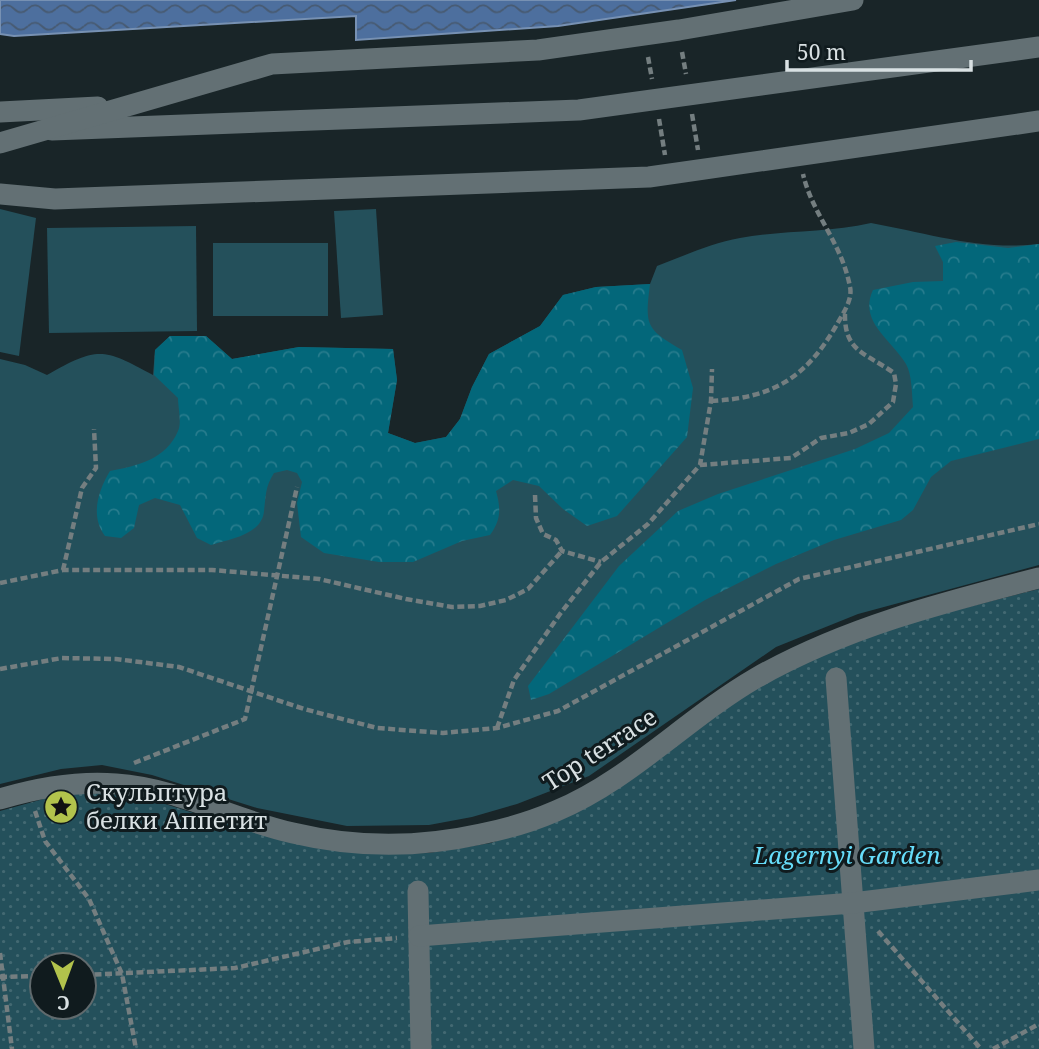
<svg xmlns="http://www.w3.org/2000/svg" width="1039" height="1049" font-family="'Noto Serif',serif">
  <defs>
    <pattern id="forest-crowns" width="20" height="18" patternUnits="userSpaceOnUse" patternTransform="scale(1.75)"><rect width="20" height="18" fill="#03677a"/><path d="M2 6a3 3 0 1 1 6 0M12 15a3 3 0 1 1 6 0" fill="none" stroke="#277c8d"/></pattern>
    <pattern id="park-dots" width="8" height="8" patternUnits="userSpaceOnUse" patternTransform="scale(1.75)"><rect width="8" height="8" fill="#24505b"/><path d="M2 2h.1M6 6h.1" fill="none" stroke="#436972" stroke-width="1.8" stroke-linecap="round"/></pattern>
    <pattern id="water-waves" width="16" height="10" patternUnits="userSpaceOnUse" patternTransform="scale(1.75)"><rect width="16" height="10" fill="#4d6f9e"/><path d="M0 5q4-4 8 0t8 0" fill="none" stroke="#475a71"/></pattern>
  </defs>
  <rect width="100%" height="100%" fill="#192528"/>
  <g fill="#24505b">
    <polygon points="0,209 36,218 19,356 0,352"/>
    <polygon points="376,209 383,315 341,318 334,211"/>
    <path d="M871,223c56,10 110,28 168,21v321l-181,49 -82,33 -187,129 -72,28 -45,13 -43,8 -82,1 -90,-18 -105,-33 -50,-10 -41,4 -61,15v-425l25,6 22,10c51,-29 56,-27 106,0l2,-25 15,-14h36l26,23 67,-12 94,2 4,31 -9,53 27,10 31,-6 14,-18 12,-32 17,-33 51,-28 23,-31 33,-8 54,-3 7,-18c27,-10 54,-23 83,-28 43,-8 87,-5 131,-15z"/>
    <polygon points="196,226 197,331 49,333 47,228"/>
    <rect x="213" y="243" width="115" height="73"/>
  </g>
  <g fill="url(#forest-crowns)">
    <path d="M956,242l52,6 31,-4v195l-88,22 -20,16 -18,33 -12,10 -67,20 -58,24 -71,36 -156,94 -18,6 -3,-14 91,-120 59,-55 40,-17 137,-45 34,-16 24,-26c-1,-12 -1,-33 -7,-43 -14,-24 -48,-42 -33,-74l40,-8 30,-1v-19l-8,-16z"/>
    <path d="M650,284c-5,41 -5,45 32,66l11,38 -6,49 -70,79 -30,10 -24,-17 -24,-23 -26,-6 -17,11c5,18 5,29 -6,44l-28,6 -49,21h-34l-55,-9 -23,-16 -4,-34 5,-21 -5,-9 -10,-3 -13,3c-9,14 -8,22 -10,38 -2,24 -35,28 -53,34l-14,-7 -17,-33 -25,-7 -16,7 -5,23 -13,10 -16,-2c-15,-20 -7,-45 5,-65 26,-5 56,-11 68,-40 4,-8 0,-24 0,-33l-24,-23 1,-25 15,-14h36l26,23 67,-12 94,2 4,31 -9,53 27,10 31,-6 14,-18 12,-32 17,-33 51,-28 23,-31 33,-8z"/>
  </g>
  <path fill="url(#park-dots)" fill-rule="evenodd" d="M1039,589v460h-1039v-238l58,-16 42,-2 46,5 89,28 144,28 50,-1 62,-10 76,-27 188,-129 53,-29 86,-32zM42,965h42v42h-42z"/>
  <polygon fill="url(#water-waves)" stroke="#7791b3" stroke-width="2" points="0,0 736,0 558,26 356,40 356,16 14,36 0,34"/>
  <g fill="none" stroke-linecap="round" stroke-linejoin="round">
    <g stroke="#747e80" stroke-width="4.5" stroke-dasharray="7 3.5" stroke-linecap="butt">
      <polyline points="682,52 686,74"/>
      <polyline points="648,57 652,79"/>
      <polyline points="692,114 698,150"/>
      <polyline points="659,119 665,155"/>
      <path d="M711,401c61,-3 94,-22 125,-75 6,-11 17,-26 14,-39 -8,-44 -38,-73 -47,-113"/>
      <path d="M700,465l91,-7 30,-20 28,-5 20,-9 24,-22 3,-18 -2,-11c-28,-20 -50,-21 -49,-60"/>
      <polyline points="535,495 536,518 543,534 556,540 562,551 601,562"/>
      <polyline points="63,570 82,488 96,468 94,429"/>
      <polyline points="0,583 63,570 212,570 319,579 406,599 452,607 480,606 506,600 528,589 562,551"/>
      <polyline points="0,669 62,658 116,659 179,667 304,709 377,728 443,733 497,728 558,711 799,579 1039,524"/>
      <polyline points="497,728 514,680 560,614 601,562 648,524 700,465 711,401 712,369"/>
      <polyline points="134,763 245,719 297,487"/>
      <polyline points="35,811 45,841 89,899 122,974 136,1049"/>
      <polyline points="878,931 981,1049"/>
      <polyline points="0,953 12,1049"/>
      <polyline points="84,975 235,968 348,942 397,938"/>
      <polyline points="0,977 42,976"/>
      <polyline points="993,1049 1039,1024"/>
    </g>
    <g stroke="#637074" stroke-width="21">
      <polyline points="0,112 98,107"/>
      <polyline points="52,130 579,110 1039,47"/>
      <polyline points="0,143 272,64 538,50 679,30 853,0"/>
      <polyline points="0,194 55,199 649,177 1039,121"/>
      <polyline points="836,678 864,1049"/>
      <path d="M0,799c37,-11 77,-18 116,-15 61,4 118,36 177,49 63,15 125,15 188,1 25,-5 52,-13 75,-23 73,-30 131,-93 200,-133 88,-50 185,-75 283,-100"/>
      <polyline points="418,891 421,1049"/>
      <polyline points="419,936 853,903 1039,880"/>
    </g>
  </g>
  <defs>
    <g id="sight-disc" transform="scale(1.75)"><circle r="9.5" fill="#b2c34c" stroke="#101b1e"/><path d="M0-6L1.8-2.2L6-1.7L2.9 1.2L3.7 5.4L0 3.3L-3.7 5.4L-2.9 1.2L-6-1.7L-1.8-2.2Z" fill="#111"/></g>
  </defs>
  <g fill-rule="evenodd">
    <use href="#sight-disc" x="61" y="807"/>
  </g>
  <g text-anchor="middle" stroke-width="6" stroke-linejoin="round" paint-order="stroke">
    <g font-size="24" fill="#d9e1e3" stroke="#101b1e">
      <text transform="translate(600 750) rotate(-33)" y="8">Top terrace</text>
    </g>
    <g font-size="24" fill="#d9e1e3" stroke="#101b1e" text-anchor="start">
      <text x="86" y="801">Скульптура<tspan x="86" dy="28">белки Аппетит</tspan></text>
    </g>
    <g font-size="24" font-style="italic" fill="#66ddfa" stroke="#101b1e">
      <text x="847" y="864">Lagernyi Garden</text>
    </g>
  </g>
  <g transform="translate(63 986) rotate(179)"><circle r="33" fill="#101b1e" stroke="#606a6d" stroke-width="2"/>
  <path d="M0-5L12 26L0 18L-12 26Z" fill="#b2c34c"/>
  <text y="-10" font-size="19" font-weight="bold" text-anchor="middle" fill="#d9e1e3">С</text>
  </g>
  <path d="M787 60v10h184v-10" fill="none" stroke="#d9e1e3" stroke-width="3.5"/>
  <text x="797" y="60" font-size="21" fill="#d9e1e3" stroke="#101b1e" stroke-width="5" paint-order="stroke">50 m</text>
</svg>
